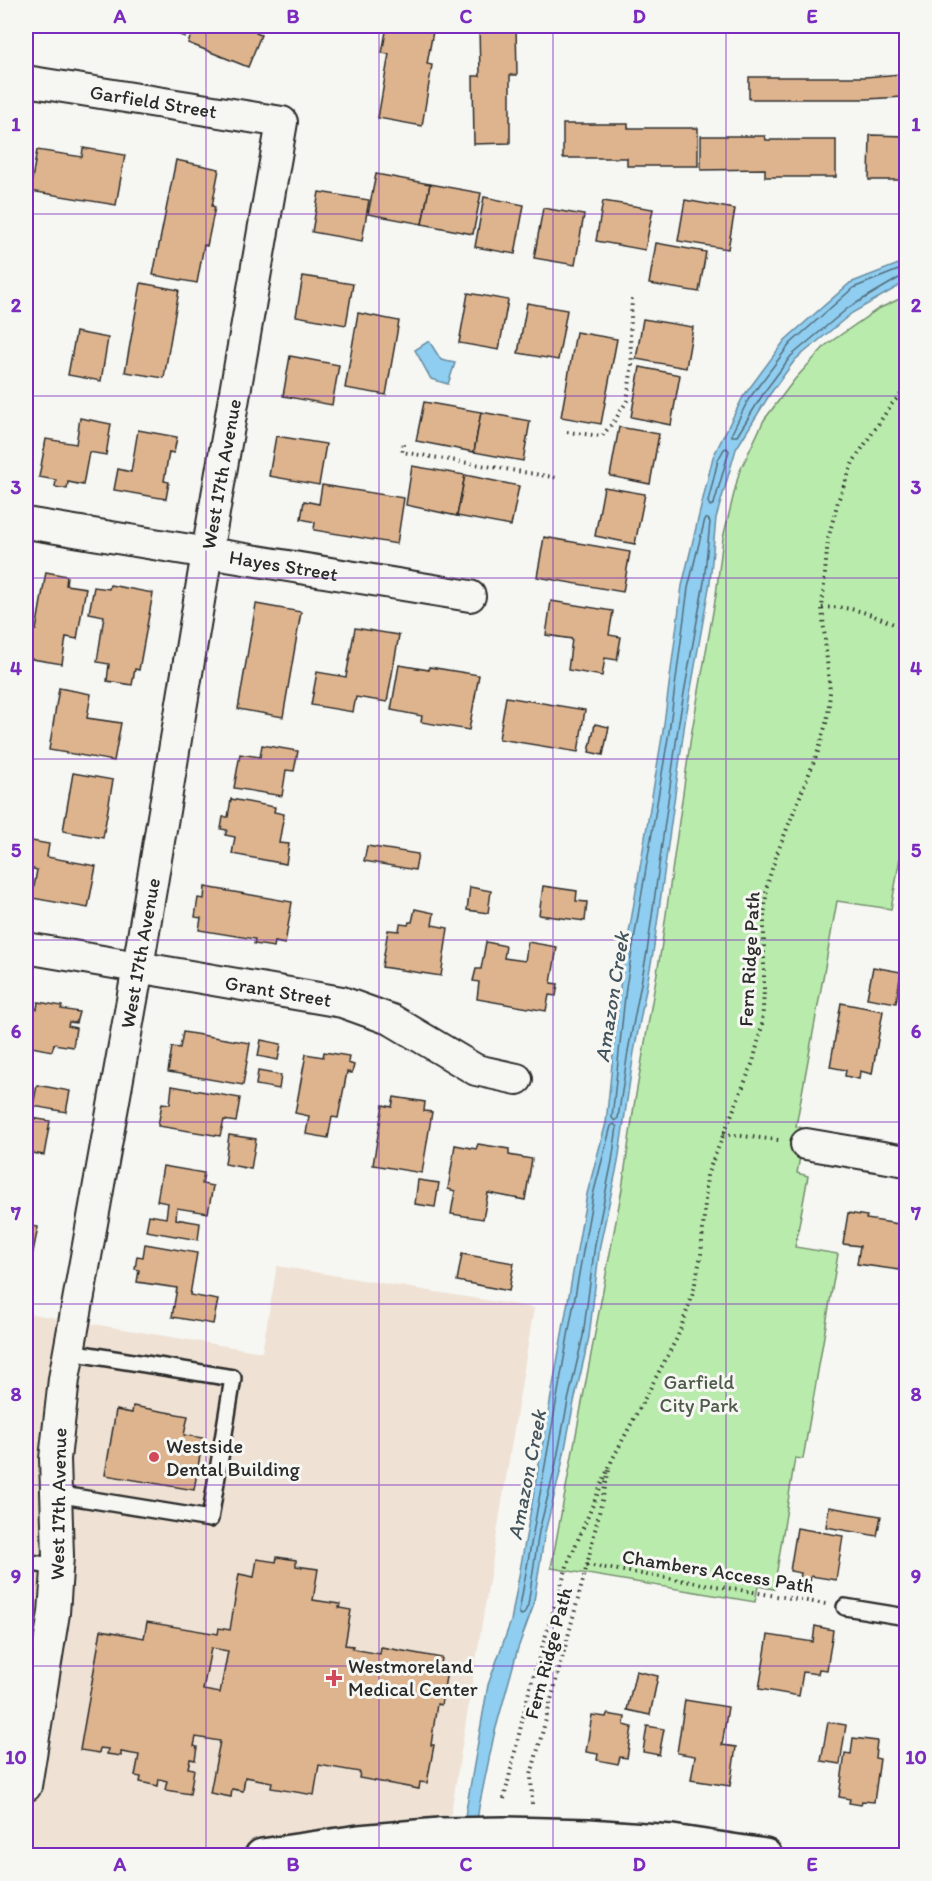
<svg xmlns="http://www.w3.org/2000/svg" width="932" height="1881" font-family="Itim,sans-serif">
  <rect width="100%" height="100%" fill="#f6f6f2"/>
  <filter id="ink" filterUnits="userSpaceOnUse"><feTurbulence type="fractalNoise" baseFrequency=".0167" numOctaves="2"/><feDisplacementMap in="SourceGraphic" scale="12" xChannelSelector="R" yChannelSelector="G"/><feConvolveMatrix kernelMatrix="1 2 1 2 8 2 1 2 1" color-interpolation-filters="sRGB"/></filter>
  <g filter="url(#ink)">
    <polygon fill="#efe2d4" points="277,1266 534,1308 444,1855 26,1855 26,1313 262,1352"/>
    <polygon fill="#b9ecac" stroke="#728c6c" stroke-width="1.5" points="906,296 906,824 891,909 837,901 796,1126 805,1129 797,1173 808,1176 795,1247 838,1254 803,1459 795,1458 774,1589 758,1586 755,1602 551,1568 622,1189 634,1106 661,950 691,736 716,595 723,538 739,473 764,420 795,379 826,345 878,309"/>
    <g fill="#8fcef0" stroke="#678da1" stroke-width="1.5">
      <polygon points="906,261 906,282 852,313 795,360 770,394 736,449 716,518 710,582 685,722 653,953 634,1052 618,1162 600,1245 589,1337 574,1402 561,1469 545,1532 533,1607 518,1648 494,1735 479,1807 472,1855 458,1856 488,1685 511,1621 587,1194 606,1123 620,986 663,731 682,586 713,457 743,397 785,340 850,283"/>
      <polygon points="429,341 441,360 455,363 448,384 431,379 415,350"/>
    </g>
    <g fill="none" stroke-linecap="round" stroke-linejoin="round">
      <g stroke="#536c7a" stroke-width="1.5">
        <polyline points="906,267 853,288 790,344 748,400 732,433 732,436 737,436 765,391 791,356 848,308 899,278 906,277"/>
        <polygon points="727,448 729,451 714,504 710,506 708,502 718,460 724,449"/>
        <polygon points="705,519 708,519 710,522 704,582 679,721 647,952 628,1051 618,1118 615,1121 612,1118 626,987 669,732 688,588"/>
        <polygon points="614,1124 617,1127 612,1161 595,1244 583,1336 568,1401 555,1468 539,1531 528,1605 524,1614 521,1615 519,1612 593,1195 611,1126"/>
      </g>
    </g>
    <g fill="#deb48e" stroke="#2b2b2b" stroke-width="1.5" fill-rule="evenodd">
      <polygon points="157,26 190,26 185,37"/>
      <polygon points="195,26 260,26 256,33 261,35 248,67 188,43"/>
      <polygon points="387,26 434,26 427,64 432,65 422,126 378,118 389,54 382,53"/>
      <polygon points="479,26 516,26 517,75 510,75 510,143 474,144 473,76 480,76"/>
      <polygon points="901,74 903,97 867,99 749,99 749,77 865,77"/>
      <polygon points="563,124 628,124 628,128 698,128 698,166 627,166 627,158 563,158"/>
      <polygon points="870,135 906,136 906,180 869,180"/>
      <polygon points="701,136 765,136 766,140 836,140 836,177 765,177 765,169 701,170"/>
      <polygon points="83,148 125,155 116,205 30,191 37,150 82,157"/>
      <polygon points="176,160 219,169 212,206 215,207 207,246 204,245 197,283 153,275"/>
      <polygon points="376,174 430,184 422,224 368,214"/>
      <polygon points="430,184 481,193 473,234 422,224"/>
      <polygon points="319,192 369,200 362,241 312,232"/>
      <polygon points="484,197 524,205 515,254 475,247"/>
      <polygon points="685,200 735,209 728,249 678,241"/>
      <polygon points="603,201 653,209 645,250 596,241"/>
      <polygon points="543,208 584,215 575,265 534,258"/>
      <polygon points="656,243 706,252 699,292 649,284"/>
      <polygon points="26,265 34,266 30,290 26,289"/>
      <polygon points="303,276 353,284 346,325 296,316"/>
      <polygon points="141,283 179,290 164,378 125,372"/>
      <polygon points="468,293 508,300 499,350 459,343"/>
      <polygon points="527,303 567,310 558,360 518,353"/>
      <polygon points="358,313 399,321 386,395 345,388"/>
      <polygon points="643,319 693,327 686,368 636,359"/>
      <polygon points="76,332 108,338 101,381 68,375"/>
      <polygon points="576,332 617,339 601,424 561,417"/>
      <polygon points="290,356 339,365 332,405 283,396"/>
      <polygon points="640,367 680,375 671,425 631,417"/>
      <polygon points="424,402 481,412 474,452 416,441"/>
      <polygon points="481,412 530,421 523,461 474,452"/>
      <polygon points="80,418 111,424 106,455 89,452 83,485 68,482 67,489 55,487 56,480 39,477 46,439 76,444"/>
      <polygon points="619,427 659,434 650,484 610,476"/>
      <polygon points="138,430 177,437 174,453 169,452 164,481 169,482 166,499 114,490 118,469 131,472"/>
      <polygon points="276,436 326,444 319,485 269,476"/>
      <polygon points="412,466 465,475 457,516 406,505"/>
      <polygon points="465,475 519,486 511,526 457,516"/>
      <polygon points="322,485 404,498 397,544 314,530 315,522 301,519 304,501 319,504"/>
      <polygon points="604,487 645,494 635,544 595,536"/>
      <polygon points="544,537 630,552 623,592 537,577"/>
      <polygon points="46,572 67,576 66,585 86,588 77,639 66,637 62,664 26,658 26,628 36,630"/>
      <polygon points="110,585 153,593 139,670 135,669 132,685 107,681 109,664 97,662 104,616 89,613 94,587 109,589"/>
      <polygon points="551,601 613,611 609,635 621,637 617,660 605,658 602,676 568,670 572,639 546,635"/>
      <polygon points="256,604 301,612 283,717 238,709"/>
      <polygon points="355,628 399,635 387,702 356,697 353,712 311,705 317,672 346,677"/>
      <polygon points="399,665 429,670 429,667 479,675 469,730 421,722 422,716 391,710"/>
      <polygon points="59,688 91,694 87,718 121,723 114,761 49,750"/>
      <polygon points="506,697 585,710 578,752 499,739"/>
      <polygon points="595,724 609,727 603,755 589,752"/>
      <polygon points="262,745 298,751 294,771 286,770 282,796 234,788 240,754 260,757"/>
      <polygon points="73,773 113,780 103,838 63,831"/>
      <polygon points="231,799 275,807 274,812 284,814 279,843 289,844 286,864 232,854 235,837 225,835 227,830 221,829 223,817 228,817"/>
      <polygon points="26,840 49,844 47,857 96,866 88,908 32,898 37,870 26,867"/>
      <polygon points="367,846 418,854 415,870 364,861"/>
      <polygon points="543,886 577,891 576,901 587,902 585,921 539,915"/>
      <polygon points="205,887 292,902 285,944 275,942 274,947 254,944 255,939 199,930 201,918 195,917 198,898 204,899"/>
      <polygon points="470,887 491,891 488,913 467,910"/>
      <polygon points="415,909 434,913 432,925 448,928 441,976 382,967 388,930 399,931 400,924 408,925 409,922 412,922"/>
      <polygon points="486,942 506,946 504,958 525,961 528,942 557,947 551,983 558,984 556,996 549,995 546,1011 477,999 479,982 473,981 476,969 481,969"/>
      <polygon points="873,967 901,972 896,1003 867,998"/>
      <polygon points="38,1002 62,1006 61,1009 79,1012 76,1023 69,1022 68,1026 76,1028 73,1047 54,1044 52,1051 26,1046 26,1007 37,1009"/>
      <polygon points="841,1003 883,1011 872,1074 860,1071 859,1079 845,1076 846,1070 830,1067"/>
      <polygon points="183,1032 250,1043 243,1085 168,1072 172,1047 180,1048"/>
      <polygon points="261,1040 281,1044 278,1060 258,1056"/>
      <polygon points="324,1052 349,1056 348,1063 354,1065 352,1073 347,1072 338,1118 332,1117 328,1138 306,1134 309,1116 295,1113 306,1054 323,1057"/>
      <polygon points="258,1071 281,1075 279,1089 256,1085"/>
      <polygon points="37,1085 70,1091 66,1112 33,1106"/>
      <polygon points="172,1086 240,1098 236,1122 224,1120 220,1136 158,1126 162,1103 170,1104"/>
      <polygon points="394,1097 425,1102 424,1111 432,1112 422,1173 373,1165 383,1105 392,1107"/>
      <polygon points="26,1117 50,1121 44,1155 26,1152"/>
      <polygon points="229,1135 256,1139 251,1169 225,1164"/>
      <polygon points="478,1144 509,1149 509,1155 532,1159 525,1200 488,1193 483,1219 451,1214 455,1191 448,1189 455,1145 476,1149"/>
      <polygon points="163,1166 204,1173 202,1184 213,1186 208,1213 177,1208 176,1219 200,1223 198,1240 146,1231 149,1215 166,1218 168,1203 157,1201"/>
      <polygon points="418,1180 439,1183 435,1207 415,1204"/>
      <polygon points="848,1213 867,1216 866,1219 905,1225 899,1270 857,1264 860,1246 843,1244"/>
      <polygon points="26,1225 38,1227 31,1262 26,1261"/>
      <polygon points="145,1244 197,1253 190,1295 218,1300 213,1324 172,1317 177,1288 137,1282 139,1270 135,1269 137,1256 143,1257"/>
      <polygon points="462,1254 514,1263 509,1291 457,1281"/>
      <polygon points="133,1406 188,1416 184,1435 203,1438 194,1490 105,1475 116,1410 132,1413"/>
      <polygon points="829,1507 881,1516 877,1536 826,1527"/>
      <polygon points="797,1528 843,1536 836,1580 811,1576 809,1587 799,1585 801,1573 790,1571"/>
      <path d="M277,1557l19,3v6l22,3 -5,31 27,4 -1,4 12,2 -6,35 8,1 -1,3 28,5 1,-7 61,11 -1,7 7,1 -7,39 -4,-1 -6,41h3l-7,38 -7,-1 -1,7 -60,-11 1,-6 -41,-7 -5,30 -43,-7 1,-6 -27,-5 -2,14 -11,-2 -1,8 -21,-4 10,-52 -24,-4 -2,9 3,1 -2,13 -5,-1 -2,9 6,1 -4,25 -25,-4 2,-9 -8,-2 -1,7 -18,-4 1,-5 -6,-1 4,-21 -18,-3v4l-14,-2 1,-5 -8,-1 -1,5 -19,-3 21,-120 43,8 3,-16 71,12 1,-6 11,2 9,-56 15,3 3,-18 19,3zM211,1648l17,3 -8,42 -17,-3z"/>
      <polygon points="815,1626 833,1630 827,1670 819,1669 818,1674 803,1672 799,1696 759,1689 768,1635 813,1642"/>
      <polygon points="636,1671 658,1676 650,1715 627,1710"/>
      <polygon points="685,1700 728,1707 722,1745 736,1747 730,1786 691,1780 695,1756 677,1753"/>
      <polygon points="607,1714 625,1717 624,1725 632,1727 627,1758 620,1757 618,1764 597,1760 598,1754 586,1752 592,1715 606,1717"/>
      <polygon points="828,1722 846,1725 840,1764 821,1761"/>
      <polygon points="647,1726 664,1729 659,1755 643,1752"/>
      <polygon points="853,1738 877,1741 875,1758 880,1759 874,1802 862,1801 861,1805 849,1803 850,1799 839,1797 845,1753 851,1754"/>
    </g>
    <g fill="none" stroke-linecap="round" stroke-linejoin="round">
      <g stroke="#2b2b2b" stroke-width="20">
        <g id="lane">
          <polyline points="56,1494 210,1519 233,1378 70,1352"/>
          <polyline points="26,1562 57,1567"/>
          <polyline points="845,1607 906,1617"/>
        </g>
      </g>
      <g stroke="#2b2b2b" stroke-width="34">
        <g id="street">
          <path id="s1" d="M26,81l256,41 -75,431 -69,414 -74,412 -9,80 3,97 -4,57 -28,173"/>
          <path id="s2" d="M26,523l444,73"/>
          <path id="s3" d="M26,948l316,54 50,18 84,50 41,9"/>
          <polyline points="806,1144 906,1161"/>
        </g>
      </g>
      <g stroke="#2b2b2b" stroke-width="38">
        <g id="secondary">
          <polyline points="506,1834 589,1836 672,1842 765,1856"/>
          <polyline points="262,1856 359,1842 440,1835"/>
        </g>
      </g>
      <g stroke="#2b2b2b" stroke-width="4" stroke-dasharray="1.5 4.5" stroke-linecap="butt">
        <polyline points="567,432 602,436 615,420 627,401 632,365 630,337 632,299"/>
        <polyline points="403,444 402,452 559,478"/>
        <path d="M822,608c32,-4 56,10 84,21"/>
        <polyline points="723,1134 779,1140"/>
        <polyline points="587,1565 826,1604"/>
        <polyline points="504,1799 530,1687 568,1563 612,1460 678,1336 693,1293 701,1255 707,1175 753,1062 762,1026 764,991 764,917 767,885 776,856 819,749 828,716 830,692 822,608 828,539 838,501 853,462 891,405 906,389"/>
        <polyline points="532,1804 531,1775 587,1565 609,1470"/>
      </g>
      <use href="#lane" stroke="#f6f6f2" stroke-width="15"/>
      <use href="#street" stroke="#f6f6f2" stroke-width="30"/>
      <use href="#secondary" stroke="#f6f6f2" stroke-width="33"/>
      <g stroke="#2b2b2b" stroke-width="38" stroke-linecap="butt">
        <polyline id="secondary-bridge" points="440,1835 506,1834"/>
      </g>
      <use href="#secondary-bridge" stroke="#f6f6f2" stroke-width="33"/>
    </g>
  </g>
  <path fill="none" stroke="#7b2cbf" stroke-width="1.5" stroke-opacity="0.55" d="M206,26v1830M379,26v1830M553,26v1830M726,26v1830M26,214h880M26,396h880M26,578h880M26,759h880M26,940h880M26,1122h880M26,1304h880M26,1485h880M26,1666h880"/>
  <g fill="#d1495b" stroke="#f6f6f2" stroke-width="2">
    <circle cx="154" cy="1457" r="6"/>
    <path d="M331 1669h6v6h6v6h-6v6h-6v-6h-6v-6h6z"/>
  </g>
  <g text-anchor="middle" stroke-width="6" stroke-linejoin="round" paint-order="stroke">
    <g font-size="20" fill="#2b2b2b" stroke="#f6f6f2">
      <text dy="7" stroke="none"><textPath href="#s1" startOffset="129">Garfield Street</textPath></text>
      <text transform="translate(221 474) rotate(-80)" y="7">West 17th Avenue</text>
      <text dy="7" stroke="none"><textPath href="#s2" startOffset="261">Hayes Street</textPath></text>
      <text transform="translate(140 953) rotate(-80)" y="7">West 17th Avenue</text>
      <text transform="translate(749 959) rotate(-87)" y="7">Fern Ridge Path</text>
      <text dy="7" stroke="none"><textPath href="#s3" startOffset="256">Grant Street</textPath></text>
      <text transform="translate(58 1504) rotate(-89)" y="7">West 17th Avenue</text>
      <text transform="translate(718 1571) rotate(9)" y="7">Chambers Access Path</text>
      <text transform="translate(548 1653) rotate(-75)" y="7">Fern Ridge Path</text>
    </g>
    <g font-size="20" fill="#4e5b4b" stroke="#f6f6f2">
      <text x="699" y="1389">Garfield<tspan x="699" dy="23">City Park</tspan></text>
    </g>
    <g font-size="20" fill="#2b2b2b" stroke="#f6f6f2" text-anchor="start">
      <text x="166" y="1453">Westside<tspan x="166" dy="23">Dental Building</tspan></text>
      <text x="348" y="1673">Westmoreland<tspan x="348" dy="23">Medical Center</tspan></text>
    </g>
    <g font-size="21" font-style="italic" fill="#44545c" stroke="#f6f6f2">
      <text transform="translate(612 997) rotate(-81)" y="7">Amazon Creek</text>
      <text transform="translate(527 1475) rotate(-79)" y="7">Amazon Creek</text>
    </g>
  </g>
  <rect width="932" height="1881" fill="none" stroke="#f6f6f2" stroke-width="66"/>
  <rect x="33" y="33" width="866" height="1815" fill="none" stroke="#7b2cbf" stroke-width="2"/>
  <g font-size="20" text-anchor="middle" font-weight="bold" fill="#7b2cbf">
    <text x="120" y="23">A</text>
    <text x="293" y="23">B</text>
    <text x="466" y="23">C</text>
    <text x="639" y="23">D</text>
    <text x="812" y="23">E</text>
    <text x="16" y="131">1</text>
    <text x="916" y="131">1</text>
    <text x="16" y="312">2</text>
    <text x="916" y="312">2</text>
    <text x="16" y="494">3</text>
    <text x="916" y="494">3</text>
    <text x="16" y="675">4</text>
    <text x="916" y="675">4</text>
    <text x="16" y="857">5</text>
    <text x="916" y="857">5</text>
    <text x="16" y="1038">6</text>
    <text x="916" y="1038">6</text>
    <text x="16" y="1220">7</text>
    <text x="916" y="1220">7</text>
    <text x="16" y="1401">8</text>
    <text x="916" y="1401">8</text>
    <text x="16" y="1583">9</text>
    <text x="916" y="1583">9</text>
    <text x="16" y="1764">10</text>
    <text x="916" y="1764">10</text>
    <text x="120" y="1871">A</text>
    <text x="293" y="1871">B</text>
    <text x="466" y="1871">C</text>
    <text x="639" y="1871">D</text>
    <text x="812" y="1871">E</text>
  </g>
</svg>
